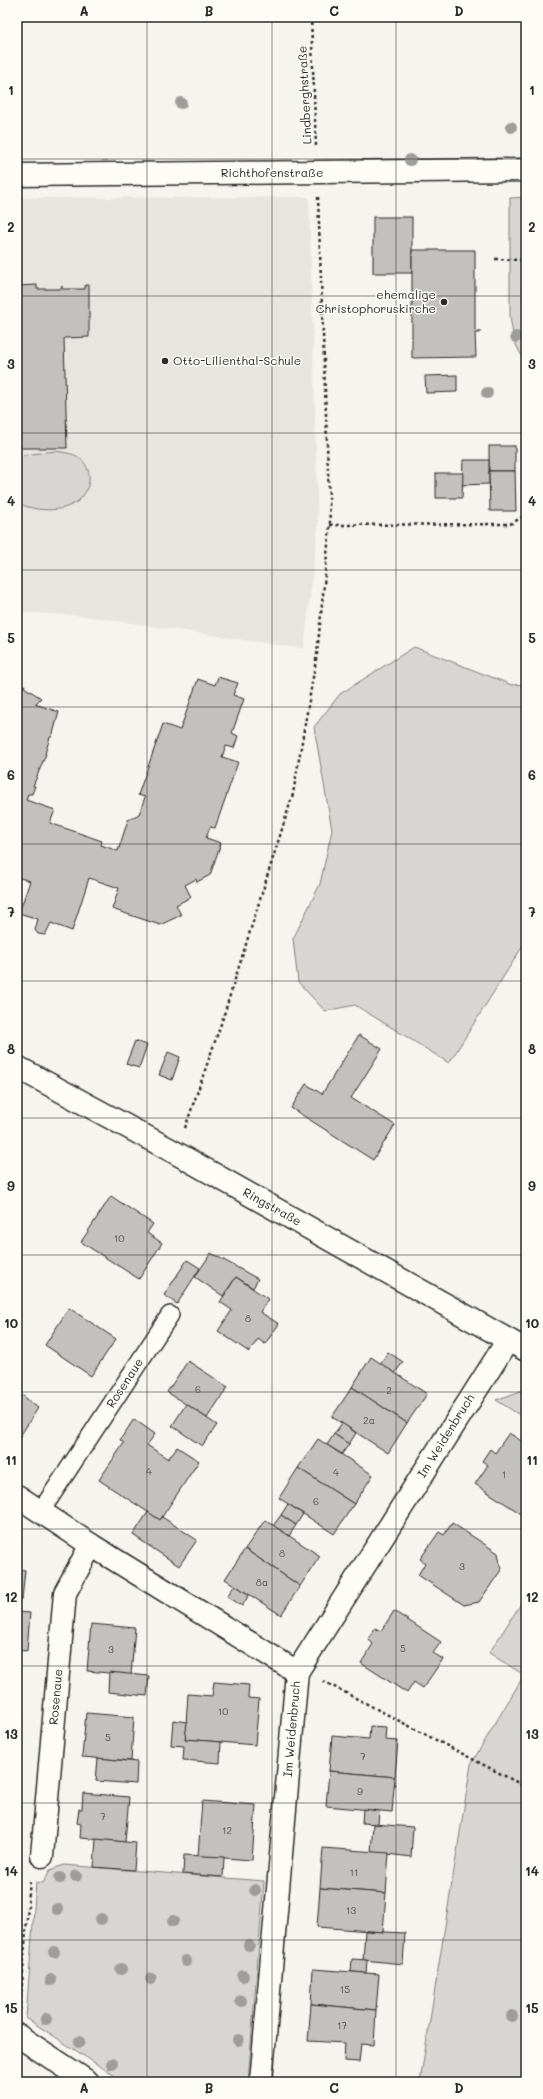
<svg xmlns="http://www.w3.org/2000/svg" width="543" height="2099" font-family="Mali,sans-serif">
  <rect width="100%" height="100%" fill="#f5f4ef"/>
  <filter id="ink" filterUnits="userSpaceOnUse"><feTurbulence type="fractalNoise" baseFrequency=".025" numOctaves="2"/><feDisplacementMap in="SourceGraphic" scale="8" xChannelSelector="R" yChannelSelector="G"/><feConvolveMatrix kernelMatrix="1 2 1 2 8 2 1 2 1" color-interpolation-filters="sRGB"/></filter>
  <g filter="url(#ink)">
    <polygon fill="#e6e5e0" points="309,197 318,525 304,649 85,616 17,612 17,198"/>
    <g fill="#d7d6d2" stroke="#81807e">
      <polygon points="526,197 526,364 514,341 510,317 510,198"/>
      <path d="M55,451c6,1 18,2 23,6 16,11 14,32 0,44 -14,12 -46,11 -61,1v-46z"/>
      <polygon points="414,647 512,685 526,684 526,941 449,1063 355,1005 325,1011 298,982 293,939 320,884 332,830 314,727 340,694"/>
      <polygon points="526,1389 526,1419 496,1400"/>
      <polygon points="526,1596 526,2082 420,2082 471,1764 524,1675 489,1653"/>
      <polygon points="64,1865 264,1881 248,2082 124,2082 26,2018 36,1882 43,1883 50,1870"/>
    </g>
    <g fill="#c2c1be" stroke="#2b2b2b">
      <rect x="373" y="217" width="39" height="56"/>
      <polygon points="412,250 475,250 475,330 480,331 480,333 475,333 476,357 412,358"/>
      <polygon points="37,285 37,289 60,289 62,286 62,289 85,289 85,285 89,285 89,337 64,338 67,448 17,448 17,286"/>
      <polygon points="457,375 457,392 426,393 425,376"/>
      <rect x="489" y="446" width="26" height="25"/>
      <polygon points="463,460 489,460 489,484 462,485"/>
      <polygon points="489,471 515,471 516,511 490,511"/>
      <polygon points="436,473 463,473 462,498 436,498"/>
      <polygon points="218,677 238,683 233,695 244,699 232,733 238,736 234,748 226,746 222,757 238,762 215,828 210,827 206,838 221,843 210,875 197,882 196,879 185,885 191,897 176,905 181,915 160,925 112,909 119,888 89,878 72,931 51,923 45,935 38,934 35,930 38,919 19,913 30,881 17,877 17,697 22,686 25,685 24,687 41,698 35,704 59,712 52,737 50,737 45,754 46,754 33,786 35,786 32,794 28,794 26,800 55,810 50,823 102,841 101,845 118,851 128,820 139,814 145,797 138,795 163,724 180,730 198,679 215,685"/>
      <polygon points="359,1035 382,1049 351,1098 395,1125 373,1160 291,1108 306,1084 322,1094"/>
      <polygon points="135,1041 147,1045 139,1068 126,1064"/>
      <polygon points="168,1052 180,1057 172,1080 159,1075"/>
      <polygon points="111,1196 153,1224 147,1233 162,1243 139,1279 81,1242"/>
      <polygon points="211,1253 258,1279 253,1288 236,1277 223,1296 195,1277"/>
      <polygon points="187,1260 200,1268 177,1304 164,1295"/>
      <polygon points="236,1277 268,1299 260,1312 279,1324 265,1344 258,1339 249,1352 218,1331 232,1310 220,1302"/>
      <polygon points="69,1308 116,1339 91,1376 45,1345"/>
      <polygon points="388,1352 403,1362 395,1373 380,1364"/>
      <polygon points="371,1357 427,1394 407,1423 352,1387"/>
      <polygon points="188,1361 228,1387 207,1418 167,1392"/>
      <polygon points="352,1387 407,1423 388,1453 332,1417"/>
      <polygon points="17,1391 38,1408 17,1441"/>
      <polygon points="186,1404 217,1425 202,1446 172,1426"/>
      <polygon points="134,1419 155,1434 147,1445 168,1459 177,1447 199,1461 160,1520 99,1480 124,1443 120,1440"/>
      <polygon points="342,1423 356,1433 349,1444 334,1434"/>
      <polygon points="509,1433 526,1444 526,1517 475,1484 488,1465 482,1461 490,1449 495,1453"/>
      <polygon points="334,1434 349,1444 342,1454 327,1445"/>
      <polygon points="318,1439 373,1475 354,1504 298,1468"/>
      <polygon points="298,1468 354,1504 334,1534 279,1498"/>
      <polygon points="288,1504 303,1514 296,1525 281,1515"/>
      <polygon points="148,1512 160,1520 162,1517 197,1540 179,1566 133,1535"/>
      <polygon points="281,1515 296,1525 289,1536 273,1526"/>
      <polygon points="265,1520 320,1556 300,1586 245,1549"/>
      <polygon points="452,1523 498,1553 501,1570 479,1602 464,1605 418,1575 425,1563 420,1559 439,1532 444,1535"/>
      <polygon points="17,1537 21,1537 18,1581 17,1581"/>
      <polygon points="245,1549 300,1586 281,1615 225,1579"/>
      <polygon points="18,1569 25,1570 22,1599 17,1598"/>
      <polygon points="235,1585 249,1595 242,1606 227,1596"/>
      <polygon points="394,1611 441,1642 433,1653 443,1659 423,1688 414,1682 407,1693 361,1663 373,1644 368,1639 375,1628 381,1631"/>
      <polygon points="17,1612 30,1613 27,1651 17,1650"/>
      <polygon points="91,1624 135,1628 131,1675 87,1671"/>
      <polygon points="109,1672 149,1676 147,1696 108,1692"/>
      <polygon points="214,1682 249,1685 248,1698 259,1699 255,1745 185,1739 188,1694 212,1696"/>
      <polygon points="17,1705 23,1706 18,1773 17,1773"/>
      <polygon points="86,1713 134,1717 131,1761 82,1757"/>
      <polygon points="173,1720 187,1722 185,1739 221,1742 220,1763 183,1760 184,1746 171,1745"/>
      <polygon points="370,1726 386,1727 385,1740 398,1741 395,1777 329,1771 332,1736 369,1739"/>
      <polygon points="98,1758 137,1762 136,1784 96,1781"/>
      <polygon points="329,1771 395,1777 392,1812 326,1806"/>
      <polygon points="83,1793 129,1797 125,1842 80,1838 81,1824 77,1823 79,1809 82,1809"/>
      <polygon points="202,1801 256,1805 252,1860 198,1856"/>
      <polygon points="363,1809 379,1811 378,1824 362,1823"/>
      <polygon points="373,1824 413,1827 411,1857 371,1852"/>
      <polygon points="96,1839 136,1843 134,1870 94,1867"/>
      <polygon points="323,1848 389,1853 386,1893 320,1888"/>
      <polygon points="184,1855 224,1857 223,1877 183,1874"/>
      <polygon points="320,1888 386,1893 383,1932 317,1927"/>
      <polygon points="365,1931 405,1933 403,1964 363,1960"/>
      <polygon points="352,1959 367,1960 366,1973 351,1972"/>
      <polygon points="313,1969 379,1974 376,2010 311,2004"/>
      <polygon points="311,2004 376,2010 374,2045 361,2044 359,2062 344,2061 345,2043 308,2041"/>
    </g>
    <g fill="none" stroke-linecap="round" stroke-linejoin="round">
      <g stroke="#2b2b2b" stroke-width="20">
        <polyline id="lane" points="41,1511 170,1315"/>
      </g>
      <g stroke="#2b2b2b" stroke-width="25">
        <g id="street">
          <polyline points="17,175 526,170"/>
          <polyline points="17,1067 176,1153 526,1350"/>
          <polyline points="17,1496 91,1545 297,1672"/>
          <polyline points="42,1856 65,1593 91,1545"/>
          <polyline points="17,2035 88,2082"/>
          <polyline points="261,2082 297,1672 508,1340"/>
        </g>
      </g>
      <g stroke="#2b2b2b" stroke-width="2.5" stroke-dasharray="3 3" stroke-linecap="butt">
        <polyline points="311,17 316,146"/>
        <polyline points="495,259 523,260 526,262"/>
        <polyline points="523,260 526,255"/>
        <polyline points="330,525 510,524 521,518 526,508"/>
        <polyline points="185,1128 221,1024 293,794 317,654 330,525 318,197"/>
        <polyline points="323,1681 526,1787"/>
        <polyline points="20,2010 30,1879"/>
      </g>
      <use href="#lane" stroke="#fdfcf7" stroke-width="17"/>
      <use href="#street" stroke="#fdfcf7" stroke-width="22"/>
    </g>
    <g fill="#9e9d9a">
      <circle cx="181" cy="103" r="6"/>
      <circle cx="511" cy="127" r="6"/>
      <circle cx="410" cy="160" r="6"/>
      <circle cx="516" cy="337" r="6"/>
      <circle cx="487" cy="393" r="6"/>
      <circle cx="76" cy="1876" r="6"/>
      <circle cx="60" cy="1878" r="6"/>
      <circle cx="255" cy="1890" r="6"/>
      <circle cx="57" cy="1909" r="6"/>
      <circle cx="101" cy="1919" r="6"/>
      <circle cx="173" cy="1921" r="6"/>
      <circle cx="249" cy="1945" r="6"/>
      <circle cx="54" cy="1952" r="6"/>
      <circle cx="186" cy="1961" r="6"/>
      <circle cx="121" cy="1969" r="6"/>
      <circle cx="243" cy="1976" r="6"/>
      <circle cx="151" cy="1979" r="6"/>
      <circle cx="51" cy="1980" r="6"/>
      <circle cx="241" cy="2001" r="6"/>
      <circle cx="512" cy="2016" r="6"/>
      <circle cx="46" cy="2019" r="6"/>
      <circle cx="238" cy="2040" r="6"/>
      <circle cx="79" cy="2042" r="6"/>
      <circle cx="112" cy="2064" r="6"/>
    </g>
  </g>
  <path fill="none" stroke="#2b2b2b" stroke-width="1" stroke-opacity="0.55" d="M147,17v2065M272,17v2065M396,17v2065M17,159h509M17,296h509M17,433h509M17,570h509M17,707h509M17,844h509M17,981h509M17,1118h509M17,1255h509M17,1392h509M17,1529h509M17,1666h509M17,1803h509M17,1940h509"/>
  <g fill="#2b2b2b" stroke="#fdfcf7" stroke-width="1.5">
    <circle cx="444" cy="302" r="4"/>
    <circle cx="165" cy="361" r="4"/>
  </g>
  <g text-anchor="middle" stroke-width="3" stroke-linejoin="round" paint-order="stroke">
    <g font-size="10" fill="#515050">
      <text x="119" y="1242">10</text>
      <text x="248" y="1322">8</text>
      <text x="198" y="1393">6</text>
      <text x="389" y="1394">2</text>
      <text x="369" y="1424">2a</text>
      <text x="149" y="1475">4</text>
      <text x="336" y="1476">4</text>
      <text x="504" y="1478">1</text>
      <text x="316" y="1505">6</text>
      <text x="282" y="1557">8</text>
      <text x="462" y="1570">3</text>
      <text x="262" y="1586">8a</text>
      <text x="403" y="1652">5</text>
      <text x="111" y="1653">3</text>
      <text x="223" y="1715">10</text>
      <text x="108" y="1741">5</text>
      <text x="363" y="1760">7</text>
      <text x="360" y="1795">9</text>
      <text x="103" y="1820">7</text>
      <text x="227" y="1834">12</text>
      <text x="354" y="1876">11</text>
      <text x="351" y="1914">13</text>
      <text x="345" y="1993">15</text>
      <text x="342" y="2029">17</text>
    </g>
    <g font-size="12" fill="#2b2b2b" stroke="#fdfcf7">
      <text transform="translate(305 95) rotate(-93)" y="4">Lindberghstraße</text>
      <text x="272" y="177">Richthofenstraße</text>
      <text transform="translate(272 1207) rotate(29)" y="4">Ringstraße</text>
      <text transform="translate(125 1383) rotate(-57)" y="4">Rosenaue</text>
      <text transform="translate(446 1436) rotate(-58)" y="4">Im Weidenbruch</text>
      <text transform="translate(56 1697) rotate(-85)" y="4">Rosenaue</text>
      <text transform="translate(292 1729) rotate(-85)" y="4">Im Weidenbruch</text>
    </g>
    <g font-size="12" fill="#2b2b2b" stroke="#fdfcf7" text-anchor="end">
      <text x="436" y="299">ehemalige<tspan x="436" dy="14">Christophoruskirche</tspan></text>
      <text x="173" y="365" text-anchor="start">Otto-Lilienthal-Schule</text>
    </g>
  </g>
  <rect width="543" height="2099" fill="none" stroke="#fdfcf7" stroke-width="44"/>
  <rect x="22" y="22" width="499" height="2055" fill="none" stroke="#2b2b2b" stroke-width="1.5"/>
  <g font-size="13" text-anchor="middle" font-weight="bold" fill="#2b2b2b">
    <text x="84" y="16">A</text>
    <text x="209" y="16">B</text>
    <text x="334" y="16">C</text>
    <text x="459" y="16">D</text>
    <text x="11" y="95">1</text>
    <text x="532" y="95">1</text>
    <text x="11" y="232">2</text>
    <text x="532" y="232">2</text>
    <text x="11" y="369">3</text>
    <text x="532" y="369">3</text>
    <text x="11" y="506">4</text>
    <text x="532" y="506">4</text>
    <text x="11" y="643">5</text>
    <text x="532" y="643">5</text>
    <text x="11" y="780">6</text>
    <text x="532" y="780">6</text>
    <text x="11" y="917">7</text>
    <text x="532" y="917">7</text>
    <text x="11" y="1054">8</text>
    <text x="532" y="1054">8</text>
    <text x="11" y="1191">9</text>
    <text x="532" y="1191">9</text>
    <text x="11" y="1328">10</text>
    <text x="532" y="1328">10</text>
    <text x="11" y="1465">11</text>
    <text x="532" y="1465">11</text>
    <text x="11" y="1602">12</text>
    <text x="532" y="1602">12</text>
    <text x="11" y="1739">13</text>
    <text x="532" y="1739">13</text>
    <text x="11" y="1876">14</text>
    <text x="532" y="1876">14</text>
    <text x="11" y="2013">15</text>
    <text x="532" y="2013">15</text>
    <text x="84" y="2093">A</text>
    <text x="209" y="2093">B</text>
    <text x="334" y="2093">C</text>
    <text x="459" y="2093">D</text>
  </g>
</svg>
